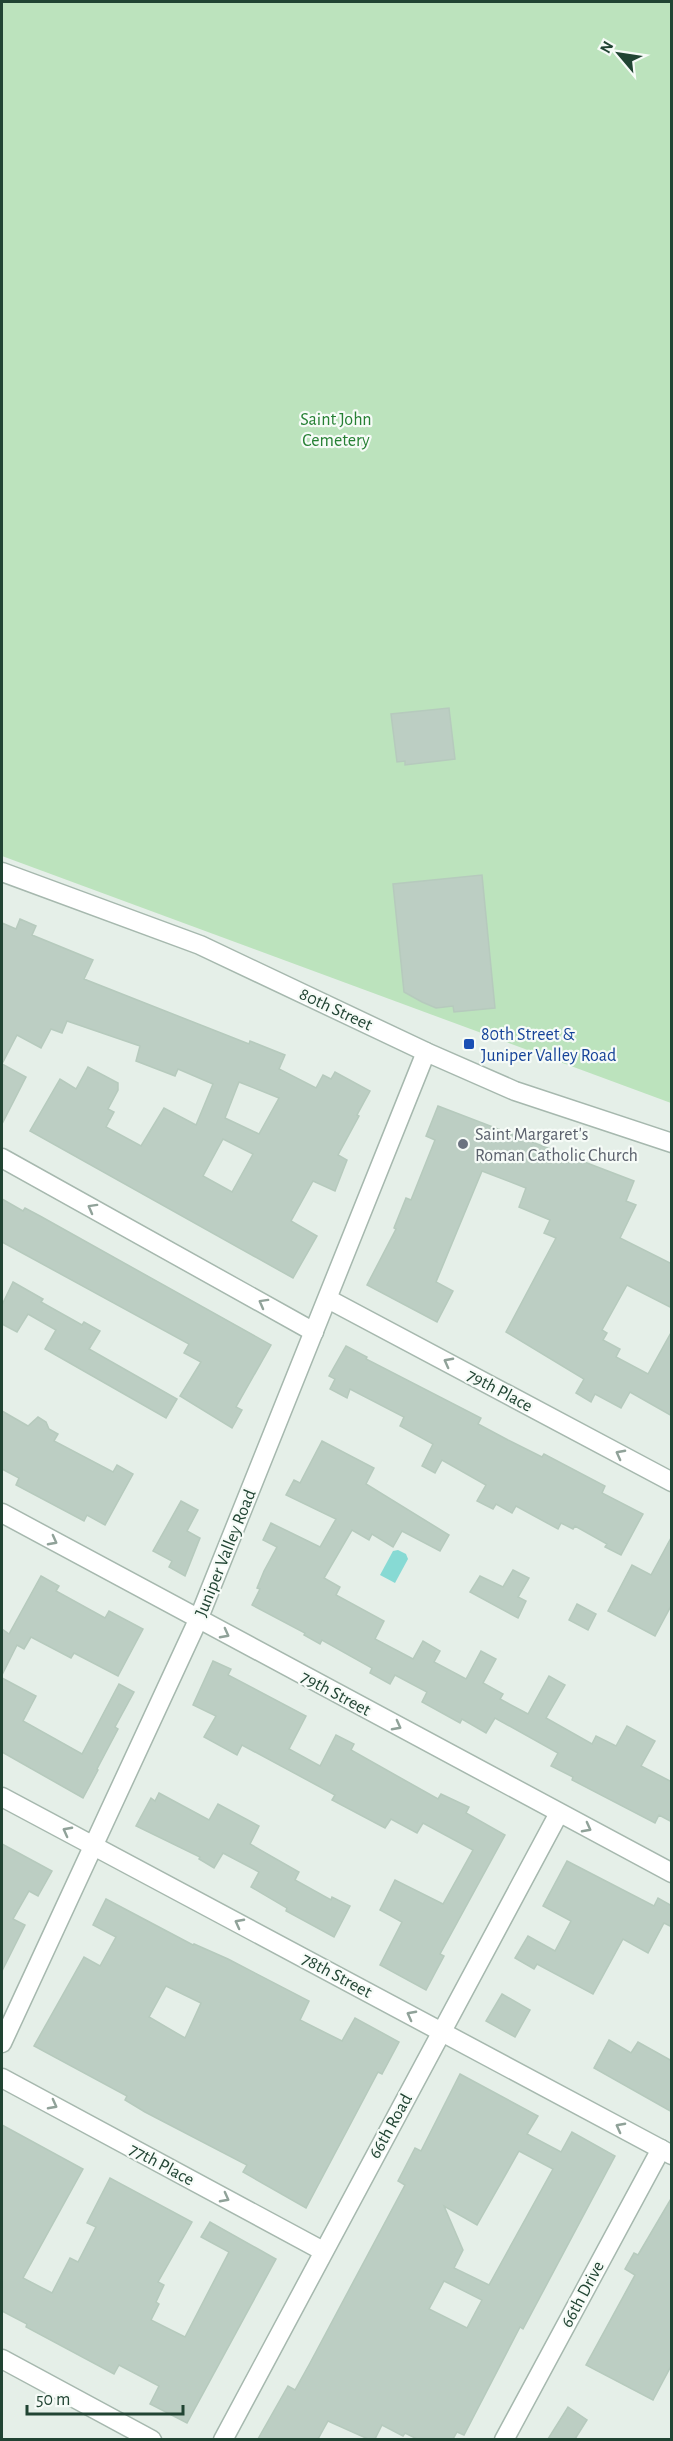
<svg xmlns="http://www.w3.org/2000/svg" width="673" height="2441" font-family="'Alegreya Sans',sans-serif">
  <rect width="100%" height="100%" fill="#e5efe8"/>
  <polygon fill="#bce3bd" points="2,2 671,2 671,1103 2,856"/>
  <polygon fill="#87dad4" points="398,1550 406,1554 408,1559 395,1583 380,1575 393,1551"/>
  <g fill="#bccec3" stroke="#b6cabd" stroke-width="1.5" fill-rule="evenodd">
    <polygon points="449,708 455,759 405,765 405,761 397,762 391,714"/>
    <polygon points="482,875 495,1008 454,1012 453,1006 436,1008 422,1002 404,992 393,884"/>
    <path d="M20,919l16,7 -4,9 61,25 -9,19 165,65 1,-3 35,14 -6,14 37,19 7,-13 8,4 4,-7 35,19 -13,24 2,1 -21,39 9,5 -12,31 -22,-10 -22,40 26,15 -24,42 -263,-147 30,-52 16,10 12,-22 30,16v7l-10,19 6,3 -8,15 35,19 23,-38 32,17 17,-41 -35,-15 -3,7 -39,-15 4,-15 -73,-25 -5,12 -11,-4 -10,19 -24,-13 -15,29 24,13 -24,47v-201l14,6zM239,1082l40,16 -20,36 -34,-16zM223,1139l30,15 -21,38 -29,-16z"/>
    <polygon points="438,1106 634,1181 626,1201 636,1205 620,1238 672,1264 672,1308 627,1285 602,1330 607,1333 603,1340 620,1349 616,1357 648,1374 672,1331 672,1416 630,1392 621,1408 595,1394 591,1402 576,1393 584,1379 506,1332 556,1238 544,1233 550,1220 519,1207 526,1188 482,1171 436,1282 453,1291 437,1322 367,1285 396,1229 394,1228 406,1198 411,1200 435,1140 426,1136"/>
    <polygon points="2,1199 23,1211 25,1208 40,1216 271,1345 236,1407 242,1410 232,1428 180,1396 201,1362 184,1353 189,1344 2,1242"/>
    <polygon points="13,1282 43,1299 41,1302 82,1325 84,1322 100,1331 89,1349 177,1399 166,1418 45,1349 56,1330 28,1314 17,1332 2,1324 2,1305"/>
    <polygon points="346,1346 367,1357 366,1359 481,1418 478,1424 508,1440 542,1457 544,1454 605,1486 602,1493 643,1514 621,1555 605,1547 607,1544 575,1526 573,1529 561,1523 558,1529 516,1506 512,1513 496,1504 493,1509 477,1501 486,1485 442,1460 435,1473 422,1466 433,1444 400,1426 404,1417 350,1389 347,1398 330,1389 335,1379 329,1376"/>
    <polygon points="2,1411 28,1426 38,1417 46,1422 49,1429 58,1434 54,1441 113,1472 117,1465 133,1474 105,1525 87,1515 84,1521 16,1485 19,1478 2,1469"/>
    <polygon points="322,1441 374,1468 366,1484 449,1535 440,1551 402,1531 393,1547 372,1534 369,1540 352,1530 324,1578 340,1587 336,1595 384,1621 375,1639 413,1659 423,1641 440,1651 434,1662 466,1679 481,1651 496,1659 483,1683 503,1694 500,1699 528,1714 549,1676 565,1685 546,1718 592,1744 596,1736 616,1746 627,1726 655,1741 641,1766 672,1782 672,1822 659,1815 655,1823 572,1780 573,1777 551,1766 558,1753 495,1718 486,1733 462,1719 460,1723 422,1702 427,1692 395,1675 390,1684 370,1673 372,1668 322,1640 320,1644 304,1635 305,1633 252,1605 260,1589 257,1588 264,1571 277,1547 263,1540 271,1523 320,1547 336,1519 286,1495 294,1480 300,1483"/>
    <polygon points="181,1501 198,1510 187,1531 200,1538 185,1576 169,1567 172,1561 153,1551"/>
    <polygon points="672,1536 672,1604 655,1636 608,1611 632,1565 651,1575"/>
    <polygon points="513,1570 529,1578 518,1597 526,1601 518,1618 470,1592 480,1576 503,1587"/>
    <polygon points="41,1576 59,1586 56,1591 105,1618 109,1611 143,1629 118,1676 74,1653 71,1658 31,1637 24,1649 17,1645 2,1675 2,1629 9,1634"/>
    <polygon points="577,1604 596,1614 588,1630 569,1620"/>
    <polygon points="213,1661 231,1669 228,1675 306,1716 289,1749 320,1766 336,1735 354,1744 351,1750 438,1799 441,1794 469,1807 466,1813 505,1835 440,1954 444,1956 426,1990 380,1965 402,1922 380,1910 395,1880 443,1904 473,1850 423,1823 417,1833 391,1819 385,1828 332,1800 335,1795 242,1745 237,1755 204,1737 216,1716 193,1705"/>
    <polygon points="2,1678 36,1696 23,1721 82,1754 119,1684 134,1692 115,1727 118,1729 97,1769 98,1770 83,1798 2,1752"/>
    <polygon points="159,1793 209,1820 218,1804 259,1826 250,1844 299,1872 295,1880 331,1900 332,1897 350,1906 334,1937 286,1911 287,1908 251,1887 259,1872 223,1853 214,1868 199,1859 200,1857 136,1826 151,1798 155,1801"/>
    <polygon points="2,1844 52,1871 38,1896 29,1891 13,1919 25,1925 2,1971"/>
    <polygon points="567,1861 654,1906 658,1898 672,1906 672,1927 664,1923 648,1953 623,1939 593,1994 537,1964 534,1969 515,1958 528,1936 555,1951 571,1921 543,1906"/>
    <path d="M106,1899l87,46 1,-1 34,15 81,42 -9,19 42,21 13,-23 44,24 -17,32 -4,-2 -72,136 -63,-36 4,-7 -102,-53 -20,-12 2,-4 -93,-50 50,-89 16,9 16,-29 -23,-12zM166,1986l35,17 -16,35 -36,-21z"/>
    <polygon points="502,1994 530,2010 515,2037 486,2021"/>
    <polygon points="609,2040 631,2053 638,2042 672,2061 672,2112 594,2068"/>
    <path d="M460,2074l78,42 -11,18 34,18 11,-20 43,24 -92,173 -3,-2 -56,108 -7,-3 -4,7h-36l-12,-6 -2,3 -21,-11 -7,14h-7l-40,-18 -10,18h-60l30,-53 7,4 15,-27 95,-178 -7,-4 17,-33 6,3zM519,2151l34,18 -64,116 -35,-17 9,-18 -19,-44 33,19zM444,2281l38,19 -15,28 -38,-19z"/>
    <polygon points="2,2125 83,2169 23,2278 52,2293 70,2258 78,2262 96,2227 87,2223 110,2178 192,2222 158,2282 164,2285 156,2302 159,2304 151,2320 185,2337 229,2252 201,2237 210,2222 276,2259 187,2423 150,2404 159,2386 119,2365 114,2374 26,2327 27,2324 2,2311"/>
    <polygon points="672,2197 671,2366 653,2400 586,2365 635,2275 625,2269 634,2253 638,2255"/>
    <polygon points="568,2407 587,2420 575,2439 548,2439"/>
  </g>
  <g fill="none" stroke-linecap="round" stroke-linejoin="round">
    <g stroke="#a6b8ae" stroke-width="21">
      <g id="street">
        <polyline points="2,872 200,945 426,1052 515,1091 672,1143"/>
        <polyline points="2,1158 314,1332"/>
        <polyline points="328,1299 672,1482"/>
        <polyline points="2,1513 672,1873"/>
        <polyline points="2,1797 672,2155"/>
        <polyline points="2,2043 198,1620 426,1052"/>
        <polyline points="2,2078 323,2251"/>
        <polyline points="2,2359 152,2440"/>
        <polyline points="223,2440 559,1813"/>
        <polyline points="504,2440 661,2149"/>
      </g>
    </g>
    <use href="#street" stroke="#fff" stroke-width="18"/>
  </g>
  <defs><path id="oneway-chevron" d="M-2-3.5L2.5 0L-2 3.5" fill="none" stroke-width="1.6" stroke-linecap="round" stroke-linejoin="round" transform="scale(1.5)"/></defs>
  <g stroke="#90a299">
    <use href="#oneway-chevron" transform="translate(92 1208) rotate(-151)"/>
    <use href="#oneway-chevron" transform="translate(263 1303) rotate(-151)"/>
    <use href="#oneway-chevron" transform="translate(448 1362) rotate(-152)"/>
    <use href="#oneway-chevron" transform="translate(620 1454) rotate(-152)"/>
    <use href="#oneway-chevron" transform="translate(53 1541) rotate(28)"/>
    <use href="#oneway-chevron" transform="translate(225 1634) rotate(28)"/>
    <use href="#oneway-chevron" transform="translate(397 1726) rotate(28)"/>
    <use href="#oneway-chevron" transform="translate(587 1828) rotate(28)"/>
    <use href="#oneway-chevron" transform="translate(67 1831) rotate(-152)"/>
    <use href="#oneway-chevron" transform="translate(239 1923) rotate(-152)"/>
    <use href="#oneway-chevron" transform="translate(411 2015) rotate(-152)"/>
    <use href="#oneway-chevron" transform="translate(53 2105) rotate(28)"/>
    <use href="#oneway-chevron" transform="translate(620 2127) rotate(-152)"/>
    <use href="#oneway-chevron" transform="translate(225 2198) rotate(28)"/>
  </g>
  <rect fill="#1a4fb4" stroke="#f6fbf7" stroke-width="2" x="463" y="1038" width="12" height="12" rx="3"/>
  <circle fill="#6b7280" stroke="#f6fbf7" stroke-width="2" cx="463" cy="1144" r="6"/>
  <g text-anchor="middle" stroke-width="4.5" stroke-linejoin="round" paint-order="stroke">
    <g font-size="18" fill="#268034" stroke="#f6fbf7">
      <text x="336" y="425">Saint John<tspan x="336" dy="21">Cemetery</tspan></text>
    </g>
    <g font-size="18" fill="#214433" stroke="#f6fbf7">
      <text transform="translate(336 1009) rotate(25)" y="6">80th Street</text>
      <text transform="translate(500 1390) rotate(28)" y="6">79th Place</text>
      <text transform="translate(225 1553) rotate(-68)" y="6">Juniper Valley Road</text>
      <text transform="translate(336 1693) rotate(28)" y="6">79th Street</text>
      <text transform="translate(337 1975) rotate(28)" y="6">78th Street</text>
      <text transform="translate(390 2126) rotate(-61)" y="6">66th Road</text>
      <text transform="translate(162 2164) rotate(28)" y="6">77th Place</text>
      <text transform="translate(582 2294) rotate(-62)" y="6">66th Drive</text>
    </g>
    <g font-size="18" fill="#164399" stroke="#f6fbf7" text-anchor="start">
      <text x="481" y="1040">80th Street &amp;<tspan x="481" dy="21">Juniper Valley Road</tspan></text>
    </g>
    <g font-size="18" fill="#5b616d" stroke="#f6fbf7" text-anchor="start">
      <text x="475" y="1140">Saint Margaret's<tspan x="475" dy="21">Roman Catholic Church</tspan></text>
    </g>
  </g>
  <rect width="673" height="2441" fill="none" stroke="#214433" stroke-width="6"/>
  <g transform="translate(619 54) rotate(299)" stroke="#f6fbf7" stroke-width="4.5" paint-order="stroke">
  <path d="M0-4.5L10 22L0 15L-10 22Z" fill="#214433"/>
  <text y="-9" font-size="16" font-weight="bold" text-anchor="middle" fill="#214433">N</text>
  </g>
  <path d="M27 2405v9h156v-9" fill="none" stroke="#214433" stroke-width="3"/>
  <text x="36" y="2405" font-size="18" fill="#214433" stroke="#f6fbf7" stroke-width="4.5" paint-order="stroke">50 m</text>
</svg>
